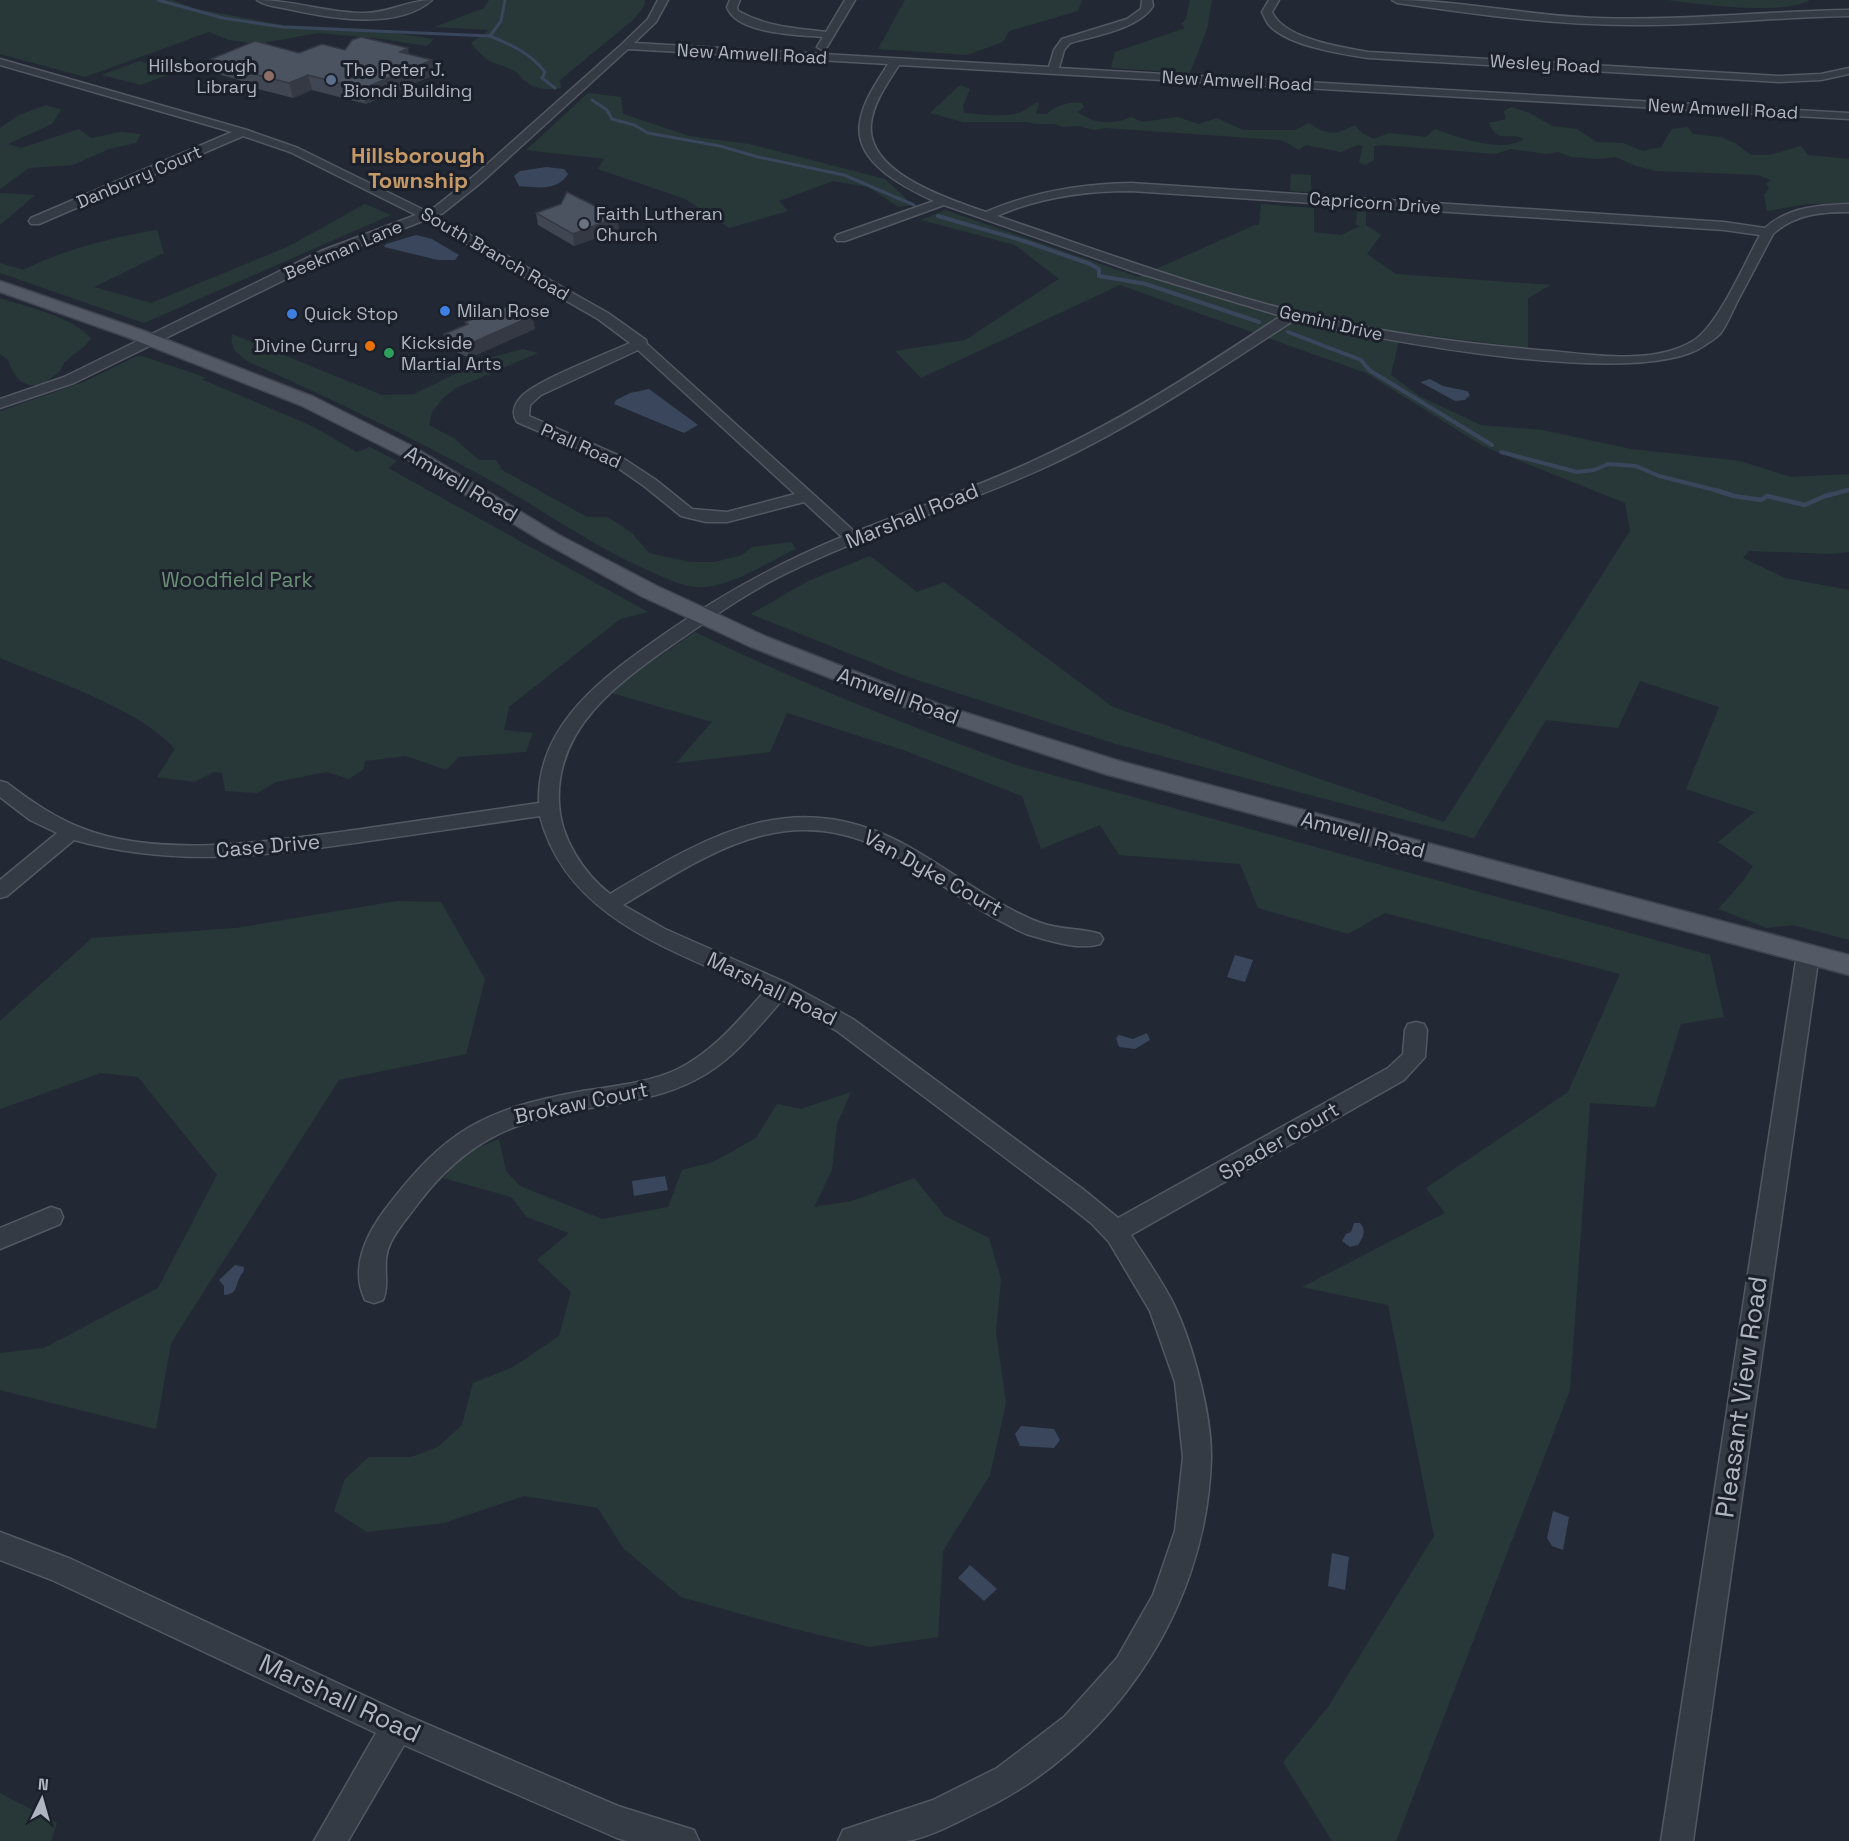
<svg xmlns="http://www.w3.org/2000/svg" width="1849" height="1841" font-family="'Space Grotesk',sans-serif">
  <rect width="100%" height="100%" fill="#222934"/>
  <g fill="#283839">
    <polygon points="0,0 172,0 197,9 282,25 368,29 434,39 427,46 375,38 318,33 257,44 229,40 209,32 85,77 0,54"/>
    <path d="M489,0h156l-1,6 -10,13 -74,61 1,8c-11,2 -26,2 -36,-7 -4,-3 -6,-8 -10,-10 -24,-11 -25,-5 -44,-28l18,-13 -55,-3 50,-19z"/>
    <polygon points="905,0 1082,0 1078,11 1009,31 1003,42 967,55 878,49"/>
    <polygon points="1190,0 1212,0 1207,29 1190,73 1111,68 1115,52 1185,28 1181,24 1186,19"/>
    <path d="M1667,0h143c-29,16 -109,4 -143,0z"/>
    <polygon points="140,61 175,72 141,85 101,75"/>
    <path d="M960,85l10,4 -7,17 1,7c17,1 43,6 59,-2 6,-3 9,-7 16,-9l-3,12h11c10,-9 22,-13 35,-11l2,4 -6,5c14,12 37,13 53,5l11,5 35,-5 22,7 18,-6 26,12h52l14,-7c18,12 27,13 46,2l7,8 12,6 15,-6 37,4 9,-8c22,8 68,25 89,10 -16,-8 -26,6 -35,-16l17,-4 -2,-8 7,-4 19,6 22,13 25,3 19,13 27,1 20,8 18,-4 11,-18 16,-2 5,7 27,3 15,6 16,12h19l31,-9 7,9 41,4v44l-43,1 -39,7 -3,-16 5,-7 -3,-4 5,-4 -13,-5 -101,-4 -21,-5 -20,-9 -17,2 -28,-2 -13,-5 -12,2 -35,-5 -16,5 -111,-9 -10,1v14l-9,5 -6,-3 4,-16 -5,-1 -17,7 -35,-7 -8,5 -10,-7 -8,-3 -175,-12 -10,2 -16,-4 -16,1 -8,-3h-19l-9,-2h-64l-33,-9z"/>
    <polygon points="588,93 621,97 623,114 689,136 749,144 885,179 913,205 899,207 868,187 833,181 779,201 788,211 729,228 685,199 598,169 604,159 526,150"/>
    <polygon points="46,105 61,110 52,124 8,144 21,148 79,129 91,138 121,132 141,134 136,143 109,149 73,165 29,168 0,189 0,128 17,116"/>
    <polygon points="1291,174 1311,175 1311,192 1290,191"/>
    <polygon points="0,193 35,195 0,225"/>
    <path d="M365,204l26,11 -247,108 -144,-50v-10l23,7c43,-21 87,-32 134,-40l7,23 -70,34 57,16 136,-56z"/>
    <polygon points="1261,204 1314,208 1314,232 1341,235 1361,226 1356,225 1357,212 1366,212 1366,225 1381,235 1367,254 1396,274 1551,285 1528,298 1528,348 1401,332 1391,375 1419,396 1481,425 1542,430 1631,449 1740,461 1791,477 1849,474 1849,552 1832,554 1749,551 1743,558 1785,578 1849,590 1849,940 1793,925 1767,928 1718,909 1743,881 1753,866 1718,842 1755,812 1686,789 1719,707 1640,681 1618,728 1546,720 1474,838 1116,744 908,677 751,614 808,581 870,556 917,592 944,582 1113,707 1444,822 1630,531 1625,503 1483,446 1366,373 1120,285 921,378 895,351 965,340 1059,279 1015,245 921,220 945,210 1138,277 1255,225 1259,225"/>
    <path d="M0,298c27,9 74,19 91,41 -9,11 -17,14 -25,22 -4,3 -4,8 -8,12 -23,20 -41,15 -50,-13l-8,-6z"/>
    <path d="M232,334l150,61 32,-1 71,-35 38,-10 15,4 -82,35 -13,10 -11,14 -3,13 26,14 24,21h17l6,10 85,47h21l24,16 17,20 41,9h25l27,-7 10,-8 39,-5 5,7c-28,13 -70,41 -101,38 -14,-1 -29,-9 -43,-15 -59,-25 -110,-63 -166,-94 -77,-42 -156,-80 -237,-116 -12,-9 -19,-12 -17,-28z"/>
    <path d="M137,356l8,1 62,21 -6,1 111,47 45,26 13,-5 27,14 -9,7 260,144 -28,7 -111,88 -5,23 29,3 -7,19 -67,5 -13,13 -40,-14 -41,5 -1,8 -15,10 -22,-7 -51,10 -19,11 -32,-2 -3,-18 -8,-1 -20,10 -37,-5 18,-28c-38,-42 -122,-68 -175,-91v-247l84,-29z"/>
    <path d="M695,632c105,51 212,94 321,133l694,190 14,62 -43,7 -26,83 -65,-4 -20,287 -174,451h-64l-49,-79 45,-55 106,-171 -46,-231 -86,-18 143,-74 -19,-25 142,-96 52,-118 -235,-61 -37,21 -90,-26 -18,-44 -121,-9 -19,-30 -59,24 -19,-53 -119,-46 -116,-37 -17,39 -94,11 36,-41 -104,-30z"/>
    <polygon points="397,901 441,902 485,979 466,1054 339,1080 171,1343 156,1429 0,1390 0,1353 44,1348 158,1288 217,1175 138,1077 101,1073 0,1109 0,1021 92,938 236,928"/>
    <polygon points="851,1092 837,1124 832,1170 814,1207 852,1201 914,1178 945,1216 989,1238 1001,1279 996,1332 1006,1403 990,1475 943,1551 938,1637 870,1647 791,1628 681,1597 623,1548 598,1508 524,1496 444,1523 367,1532 334,1511 345,1479 369,1457 411,1457 438,1447 462,1425 473,1383 513,1367 559,1336 571,1292 537,1260 569,1233 527,1217 511,1197 443,1178 465,1153 499,1139 506,1171 520,1186 602,1219 668,1207 682,1170 713,1162 756,1138 777,1104 801,1109"/>
    <polygon points="0,1793 57,1823 51,1841 0,1841"/>
  </g>
  <g fill="#39465c">
    <path d="M546,167l18,2 4,5c-11,18 -32,13 -49,12l-5,-10 6,-5z"/>
    <polygon points="416,235 432,239 459,255 455,260 438,260 384,247 386,244"/>
    <polygon points="1430,379 1443,386 1467,391 1470,395 1465,400 1455,401 1420,382"/>
    <polygon points="649,389 698,425 684,433 614,404 616,400 630,393"/>
    <polygon points="1235,955 1253,960 1245,982 1227,977"/>
    <polygon points="1147,1033 1150,1040 1135,1049 1119,1047 1116,1038 1119,1035 1133,1039"/>
    <polygon points="665,1176 668,1190 634,1196 632,1181"/>
    <path d="M1354,1223h6c7,7 3,15 -2,22l-8,2 -8,-6 4,-7 5,-2z"/>
    <path d="M235,1265l9,2c-1,10 1,1 -4,10 -5,9 -2,17 -16,18v-9l-5,-6z"/>
    <polygon points="1021,1426 1054,1429 1060,1440 1054,1448 1020,1446 1015,1434"/>
    <polygon points="1553,1511 1569,1517 1563,1550 1552,1546 1547,1538"/>
    <polygon points="1332,1553 1349,1557 1345,1590 1328,1586"/>
    <polygon points="970,1565 997,1589 984,1601 958,1578"/>
  </g>
  <g fill="none" stroke-linecap="round" stroke-linejoin="round">
    <g stroke="#39465c" stroke-width="3">
      <path d="M158,0l65,18 60,9 207,9c22,9 40,17 55,36l-3,6 13,10"/>
      <polyline points="490,36 501,21 505,0"/>
      <polyline points="592,100 607,110 612,119 634,125 648,133 720,146 758,157 844,175 914,205"/>
      <polyline points="938,216 941,217"/>
    </g>
    <g stroke="#39465c" stroke-width="4">
      <polyline points="938,216 1024,241 1090,264 1099,269 1099,276 1146,284 1259,322"/>
      <polyline points="1288,332 1361,360 1369,370 1492,445"/>
      <polyline points="1501,452 1577,472 1594,470 1608,464 1636,466 1659,476 1719,491"/>
      <polyline points="1845,491 1849,490"/>
    </g>
    <polyline stroke="#39465c" stroke-width="4.5" points="1715,490 1734,496 1761,500 1767,496 1805,505 1825,496 1849,490"/>
    <g stroke="#535863" stroke-width="3">
      <g id="minor">
        <path d="M257,0c36,0 70,13 107,13 25,0 45,-13 68,-13 -35,31 -103,18 -144,9 -10,-2 -23,-3 -31,-9z"/>
        <path d="M658,0h10l-12,22 -22,21 415,24 5,-17 8,-11 65,-20 14,-10 1,-9h10l1,6c-14,23 -59,30 -83,37l-6,7 -5,18 790,45v6l-950,-54c-11,17 -26,38 -28,59 -5,49 78,75 115,88 46,-20 94,-28 145,-29l593,39 41,6c23,-21 54,-23 84,-24v8c-28,0 -54,2 -76,22 -12,23 -24,45 -36,68 -5,10 -10,23 -17,32 -4,4 -10,8 -15,11 -63,46 -332,-6 -411,-25 -79,52 -159,105 -246,146 -85,39 -175,65 -259,106 -42,20 -79,47 -117,73 -54,38 -117,83 -113,158 1,34 24,70 51,91 101,-60 185,-112 301,-46 42,24 85,58 130,75 19,7 40,5 59,11l3,5 -3,5c-22,7 -53,-4 -74,-10 -46,-21 -86,-52 -129,-77 -106,-61 -182,-7 -274,48l42,24 122,54 66,36 231,171 34,28 270,-150 15,-14 2,-24 3,-6 8,-2 8,2 3,6 -2,27 -21,23 -273,155c14,22 29,43 41,66 20,39 40,114 39,158 -4,151 -100,292 -237,355 -21,10 -46,24 -68,27 -22,0 -46,0 -68,0l5,-11 90,-30 64,-32 67,-51 53,-59 36,-63 22,-64 8,-74 -8,-75 -25,-71 -41,-69 -18,-19 -24,-19 -230,-173 -55,-31c-26,30 -51,62 -87,80 -32,17 -69,22 -105,28 -75,12 -123,32 -170,93 -10,14 -22,27 -29,41 -11,21 0,40 -8,58l-9,3 -9,-3c-15,-31 0,-63 19,-89 61,-81 100,-102 199,-120 32,-5 64,-8 93,-21 36,-17 62,-49 88,-78 -86,-41 -197,-71 -224,-176 -57,8 -114,17 -172,25 -103,15 -191,27 -294,-1l-67,56 -7,2v-18l57,-47 -27,-13 -30,-23v-16l7,2c25,19 48,35 77,46 78,30 190,12 271,1 61,-9 122,-18 184,-27 -3,-79 67,-128 124,-168 58,-40 113,-71 179,-98l-38,-35 -77,20h-21l-25,-6 -37,-30 -36,-25 -91,-39c-6,-9 -3,-17 4,-25 16,-17 85,-43 109,-54l-32,-24 -173,-99 -94,37 -257,126 -74,25v-9l64,-22 257,-126 95,-36 -126,-63 -47,-16 -204,88h-8l-2,-3 2,-3 201,-86 -232,-67v-6l247,71 51,18 128,63 9,-4 40,-32 147,-131 26,-25zM628,49l260,15c-11,18 -25,37 -28,58 -7,40 44,65 74,79l-97,34 -2,3 2,3h8l99,-36 191,67 146,44c-79,52 -158,104 -244,143 -59,28 -121,49 -182,73l-208,-188 -1,-4 -38,-27 -172,-97 7,-3 40,-32zM1131,191l593,39 36,5c-15,27 -42,91 -67,106 -40,24 -98,14 -142,10 -74,-6 -148,-15 -221,-31 -113,-25 -223,-67 -333,-104 43,-19 88,-25 134,-25zM638,350l157,144 -68,18 -35,-3 -36,-29 -38,-25 -89,-39 1,-11 11,-10z"/>
        <path d="M730,0h10l-3,7 1,4c29,16 57,17 88,21l19,-32h10l-28,47 -5,3 -5,-3 6,-10c-24,-2 -87,-3 -96,-30z"/>
        <path d="M1269,0h10l-7,12c12,27 69,35 96,40l411,24 42,-2 28,-6v6l-28,6 -42,2 -411,-24c-27,-4 -80,-12 -99,-33 -3,-4 -5,-9 -7,-13z"/>
        <path d="M1392,0c68,0 137,16 205,18 85,3 168,-7 252,-8v6c-73,1 -146,10 -220,9 -78,0 -155,-11 -232,-22z"/>
        <polygon points="1808,946 1816,949 1819,954 1693,1841 1661,1841 1797,954 1800,949"/>
        <polygon points="51,1207 60,1210 63,1217 60,1224 0,1249 0,1228"/>
        <polygon points="0,1532 71,1559 408,1716 618,1806 694,1830 699,1841 627,1841 617,1838 404,1745 348,1841 314,1841 376,1733 52,1580 0,1560"/>
      </g>
    </g>
    <g stroke="#3f444f" stroke-width="3">
      <polygon id="major" points="0,281 139,329 314,397 414,447 559,535 657,586 767,637 941,705 1123,762 1849,955 1849,975 1105,774 925,715 751,647 641,596 545,543 400,455 300,405 127,337 0,292"/>
    </g>
    <use href="#minor" fill="#353b45" fill-rule="evenodd"/>
    <use href="#major" fill="#535965" fill-rule="evenodd"/>
  </g>
  <g fill="#404753">
    <polygon points="299,53 409,55 432,60 434,75 366,104 312,90 293,98 254,88 253,84 214,73 211,59"/>
    <polygon points="536,213 617,217 619,230 574,246 538,225"/>
    <polygon points="532,316 535,329 469,358 447,347 444,334 466,325 465,322"/>
  </g>
  <g fill="#343943">
    <polygon points="408,48 411,63 400,52"/>
    <polygon points="432,60 434,75 366,104 362,89"/>
    <polygon points="308,75 312,90 293,98 289,83"/>
    <polygon points="617,217 619,230 574,246 573,234"/>
    <polygon points="532,316 535,329 469,358 467,345"/>
  </g>
  <g fill="#4b5260" stroke="#343943" stroke-width="1.5">
    <polygon points="361,37 408,48 400,52 432,60 362,89 308,75 289,83 250,73 255,70 211,59 255,41 299,53 322,44 345,50 352,40"/>
    <polygon points="567,192 617,217 573,234 536,213 561,204"/>
    <polygon points="510,306 532,316 467,345 444,334 468,324 465,322"/>
  </g>
  <circle fill="#8d6e63" stroke="#1b202a" stroke-width="2" cx="269" cy="76" r="6"/>
  <circle fill="#5c6f8a" stroke="#1b202a" stroke-width="2" cx="331" cy="80" r="6"/>
  <circle fill="#6b7280" stroke="#1b202a" stroke-width="2" cx="584" cy="224" r="6"/>
  <g fill="#3f7fe0" stroke="#1b202a" stroke-width="2">
    <circle cx="445" cy="311" r="6"/>
    <circle cx="292" cy="314" r="6"/>
  </g>
  <circle fill="#e8710a" stroke="#1b202a" stroke-width="2" cx="370" cy="346" r="6"/>
  <circle fill="#2e9e5b" stroke="#1b202a" stroke-width="2" cx="389" cy="353" r="6"/>
  <g text-anchor="middle" stroke-width="6" stroke-linejoin="round" paint-order="stroke">
    <g font-size="18" fill="#b0b5c2" stroke="#1b202a">
      <text transform="translate(752 54) rotate(3)" y="6">New Amwell Road</text>
      <text transform="translate(1545 64) rotate(3)" y="6">Wesley Road</text>
      <text transform="translate(1237 81) rotate(3)" y="6">New Amwell Road</text>
      <text transform="translate(1723 109) rotate(3)" y="6">New Amwell Road</text>
      <text transform="translate(139 177) rotate(-23)" y="6">Danburry Court</text>
      <text transform="translate(1375 203) rotate(4)" y="6">Capricorn Drive</text>
      <text transform="translate(343 250) rotate(-23)" y="6">Beekman Lane</text>
      <text transform="translate(495 254) rotate(30)" y="6">South Branch Road</text>
      <text transform="translate(1331 323) rotate(13)" y="6">Gemini Drive</text>
      <text transform="translate(581 446) rotate(24)" y="6">Prall Road</text>
    </g>
    <g font-size="18" fill="#b0b5c2" stroke="#1b202a" text-anchor="start">
      <text x="257" y="72" text-anchor="end">Hillsborough<tspan x="257" dy="21">Library</tspan></text>
      <text x="343" y="76">The Peter J.<tspan x="343" dy="21">Biondi Building</tspan></text>
      <text x="596" y="220">Faith Lutheran<tspan x="596" dy="21">Church</tspan></text>
      <text x="457" y="317">Milan Rose</text>
      <text x="304" y="320">Quick Stop</text>
      <text x="401" y="349">Kickside<tspan x="401" dy="21">Martial Arts</tspan></text>
      <text x="358" y="352" text-anchor="end">Divine Curry</text>
    </g>
    <g font-size="21" fill="#b0b5c2" stroke="#1b202a">
      <text transform="translate(461 484) rotate(31)" y="7">Amwell Road</text>
      <text transform="translate(912 516) rotate(-22)" y="7">Marshall Road</text>
      <text transform="translate(898 696) rotate(20)" y="7">Amwell Road</text>
      <text transform="translate(1363 835) rotate(15)" y="7">Amwell Road</text>
      <text transform="translate(268 846) rotate(-5)" y="7">Case Drive</text>
      <text transform="translate(933 873) rotate(29)" y="7">Van Dyke Court</text>
      <text transform="translate(772 989) rotate(26)" y="7">Marshall Road</text>
      <text transform="translate(581 1103) rotate(-12)" y="7">Brokaw Court</text>
      <text transform="translate(1279 1141) rotate(-30)" y="7">Spader Court</text>
    </g>
    <g font-size="21" fill="#6a8f76" stroke="#1b202a">
      <text x="237" y="587">Woodfield Park</text>
    </g>
    <g font-size="22" font-weight="bold" fill="#c59867" stroke="#1b202a">
      <text x="418" y="163">Hillsborough<tspan x="418" dy="25">Township</tspan></text>
    </g>
    <g font-size="26" fill="#b0b5c2" stroke="#1b202a">
      <text transform="translate(1741 1397) rotate(-82)" y="9">Pleasant View Road</text>
      <text transform="translate(340 1698) rotate(25)" y="9">Marshall Road</text>
    </g>
  </g>
  <g transform="translate(42 1799) rotate(5)" stroke="#1b202a" stroke-width="4.5" paint-order="stroke">
  <path d="M0-4.5L10 22L0 15L-10 22Z" fill="#b0b5c2"/>
  <text y="-9" font-size="16" font-weight="bold" text-anchor="middle" fill="#b0b5c2">N</text>
  </g>
</svg>
